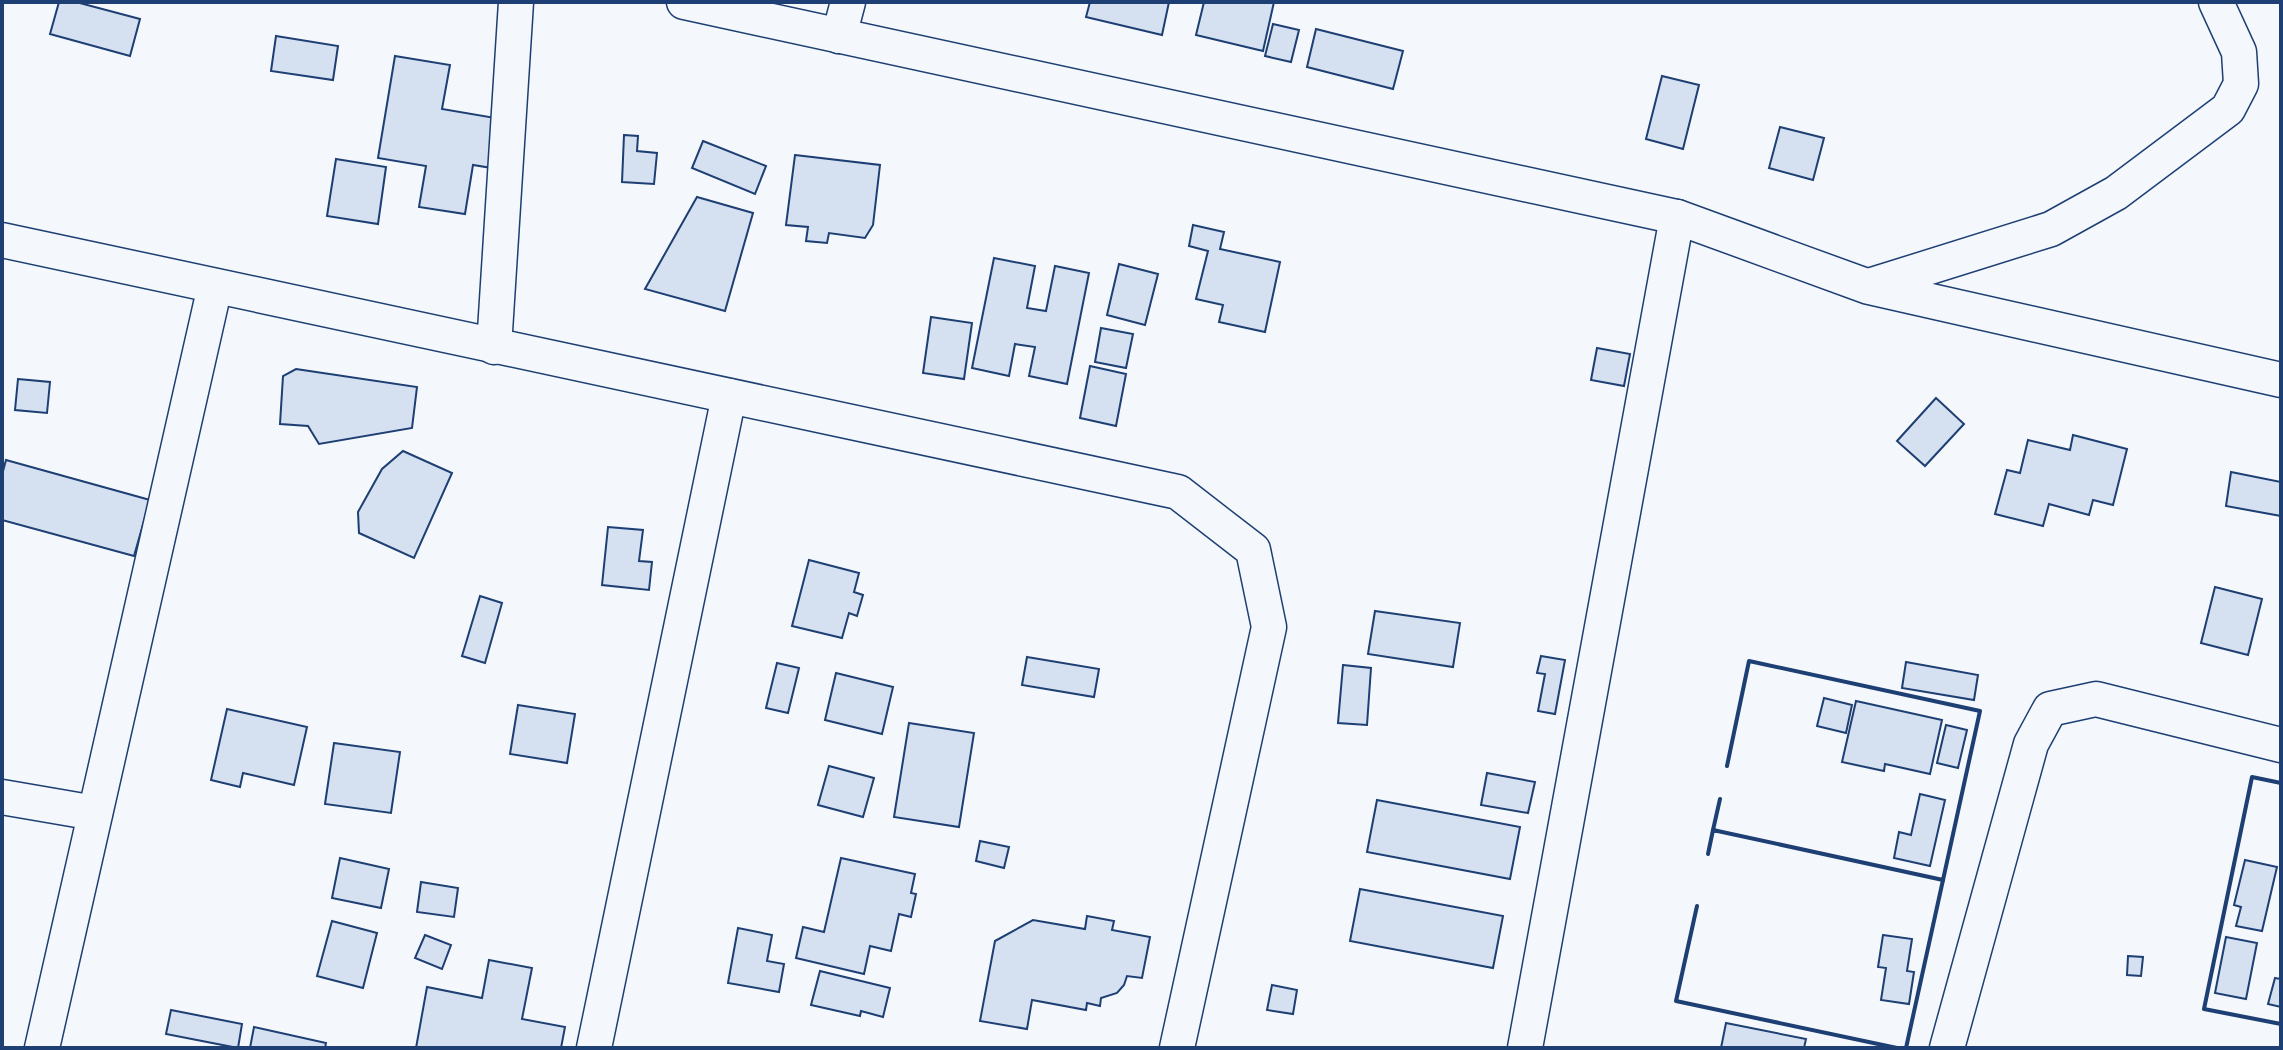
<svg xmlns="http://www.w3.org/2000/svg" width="2283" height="1050" font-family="Barlow,sans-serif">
  <rect width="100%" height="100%" fill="#f4f7fb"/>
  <g fill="#d5e0f0" stroke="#1d3f73" stroke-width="2">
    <polygon points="59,2 76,2 140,19 130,56 50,34"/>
    <polygon points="1090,2 1169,2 1162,35 1086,17"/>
    <polygon points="1204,2 1274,2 1263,51 1196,35"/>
    <polygon points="1273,24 1299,30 1291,62 1265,56"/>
    <polygon points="1316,29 1403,51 1393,89 1307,67"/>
    <polygon points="276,36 338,46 333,80 271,71"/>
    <polygon points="395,56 450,65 442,109 507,120 498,169 473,165 465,214 419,207 426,166 378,158"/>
    <polygon points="1662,76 1699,85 1683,149 1646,139"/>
    <polygon points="1780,127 1824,138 1813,180 1769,168"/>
    <polygon points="624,135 638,136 637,151 657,153 654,184 622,182"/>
    <polygon points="703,141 766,166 755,194 692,168"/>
    <polygon points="795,155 880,165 873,225 865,238 829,233 827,243 806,241 808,227 786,225"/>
    <polygon points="336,159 386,167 378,224 327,216"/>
    <polygon points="697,197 753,213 725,311 645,289"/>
    <polygon points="1193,225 1224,232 1220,249 1280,262 1265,332 1219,322 1223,305 1196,299 1208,251 1189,246"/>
    <polygon points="994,258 1035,266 1027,308 1046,311 1055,266 1089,273 1067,384 1029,376 1035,347 1015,344 1009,376 972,368"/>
    <polygon points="1119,264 1158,274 1145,325 1107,315"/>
    <polygon points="931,317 972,323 964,379 923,373"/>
    <polygon points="1101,328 1133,334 1126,368 1095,362"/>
    <polygon points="1597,348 1630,354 1624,386 1591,380"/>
    <polygon points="1090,366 1126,374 1116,426 1080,418"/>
    <polygon points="296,369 417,387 412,428 319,444 308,426 280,424 283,376"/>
    <polygon points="18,379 50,382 47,413 15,410"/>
    <polygon points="1936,398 1964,424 1925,466 1897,441"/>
    <polygon points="2073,435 2127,449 2113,505 2093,500 2089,515 2049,504 2043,526 1995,514 2007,470 2020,473 2028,440 2070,450"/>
    <polygon points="403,451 452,473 414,558 359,533 358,512 382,469"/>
    <polygon points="6,460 150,500 134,556 2,520 2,475"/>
    <polygon points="2231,472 2281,482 2281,516 2226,506"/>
    <polygon points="608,527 643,530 639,561 652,562 649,590 602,585"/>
    <polygon points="809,560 859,573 854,592 863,595 857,616 849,613 842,638 792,626"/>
    <polygon points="2215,587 2262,599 2248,655 2201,643"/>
    <polygon points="480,596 502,603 485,663 462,656"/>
    <polygon points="1375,611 1460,623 1453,667 1368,654"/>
    <polygon points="1541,656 1565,660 1555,714 1538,711 1545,674 1537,673"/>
    <polygon points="1027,657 1099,669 1094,697 1022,685"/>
    <polygon points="1906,662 1978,675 1974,700 1902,688"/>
    <polygon points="777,663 799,668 788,713 766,708"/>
    <polygon points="1343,665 1371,668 1367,725 1338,723"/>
    <polygon points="836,673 893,687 882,734 825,720"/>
    <polygon points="1824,698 1852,705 1846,733 1817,726"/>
    <polygon points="1856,701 1942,720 1930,774 1885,764 1884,771 1842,762"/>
    <polygon points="518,705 575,714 567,763 510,754"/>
    <polygon points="227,709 307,727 294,785 243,773 240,787 211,780"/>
    <polygon points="909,723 974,733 959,827 894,817"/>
    <polygon points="1946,725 1967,730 1958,768 1937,763"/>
    <polygon points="334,743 400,752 391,813 325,804"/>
    <polygon points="829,766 874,778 863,817 818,805"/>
    <polygon points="1487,773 1535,782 1528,813 1481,805"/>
    <polygon points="1920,794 1945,800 1930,866 1894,858 1899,832 1911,835"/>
    <polygon points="1377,800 1520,827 1510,879 1367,852"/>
    <polygon points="980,841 1009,847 1004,868 976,861"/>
    <polygon points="340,858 389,869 381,908 332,898"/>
    <polygon points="841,858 915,874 911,893 916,894 911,917 899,914 891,951 870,946 864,974 796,958 803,927 824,932"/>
    <polygon points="2245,860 2277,867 2262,931 2236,926 2241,907 2234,905"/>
    <polygon points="421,882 458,888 454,917 417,912"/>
    <polygon points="1360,889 1503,916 1493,968 1350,941"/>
    <polygon points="1087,916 1114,921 1112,930 1150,937 1142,978 1127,976 1124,985 1117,993 1101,998 1100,1006 1087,1003 1086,1010 1032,1000 1027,1029 980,1021 995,941 1033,920 1085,929"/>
    <polygon points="332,921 377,933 363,988 317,976"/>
    <polygon points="738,928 772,935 767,961 784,964 779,992 728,983"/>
    <polygon points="425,935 451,945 442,969 415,958"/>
    <polygon points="1883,935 1912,939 1907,971 1914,972 1909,1004 1881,1000 1886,968 1878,967"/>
    <polygon points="2226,937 2257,943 2246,999 2215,993"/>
    <polygon points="2128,956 2143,957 2141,976 2127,975"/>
    <polygon points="489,960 532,968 522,1019 565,1027 561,1048 416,1048 427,987 482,998"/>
    <polygon points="820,971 890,988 883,1017 861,1011 860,1016 811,1005"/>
    <polygon points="2275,978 2281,979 2281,1007 2268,1004"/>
    <polygon points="1272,985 1297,990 1293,1014 1267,1010"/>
    <polygon points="171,1010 242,1024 238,1048 166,1034"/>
    <polygon points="1726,1023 1806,1039 1804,1048 1721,1048"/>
    <polygon points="254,1027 326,1043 325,1048 250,1048"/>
  </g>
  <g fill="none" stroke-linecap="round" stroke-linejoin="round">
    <g stroke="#1d3f73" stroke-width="37">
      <g id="minor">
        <polyline points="684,2 1677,217 1869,287 2281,380"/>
        <polyline points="839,36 848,2"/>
        <polyline points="2,240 1178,492 1253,550 1269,627 1177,1048"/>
        <polyline points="1869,286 2051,229 2116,193 2228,109 2241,84 2239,52 2216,2"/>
        <polyline points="494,347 516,2"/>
        <polyline points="2,797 95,813"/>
        <polyline points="42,1048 215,286"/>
        <polyline points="594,1048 729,396"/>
        <polyline points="1525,1048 1677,217"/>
        <polyline points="1947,1048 2031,744 2050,709 2096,699 2281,745"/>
      </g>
    </g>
    <use href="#minor" stroke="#f4f7fb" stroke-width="34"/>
    <g stroke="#1d3f73" stroke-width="4">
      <polyline points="2281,783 2252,777 2204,1009 2281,1024"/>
      <polyline points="1720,799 1713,830 1943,880 1980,711 1749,661 1727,766"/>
      <polyline points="1708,854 1713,830 1716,831"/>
      <polyline points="1697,906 1676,1001 1897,1048"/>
      <polyline points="1906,1048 1943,880"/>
    </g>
  </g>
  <rect width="2283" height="1050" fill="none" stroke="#1d3f73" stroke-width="8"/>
</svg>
